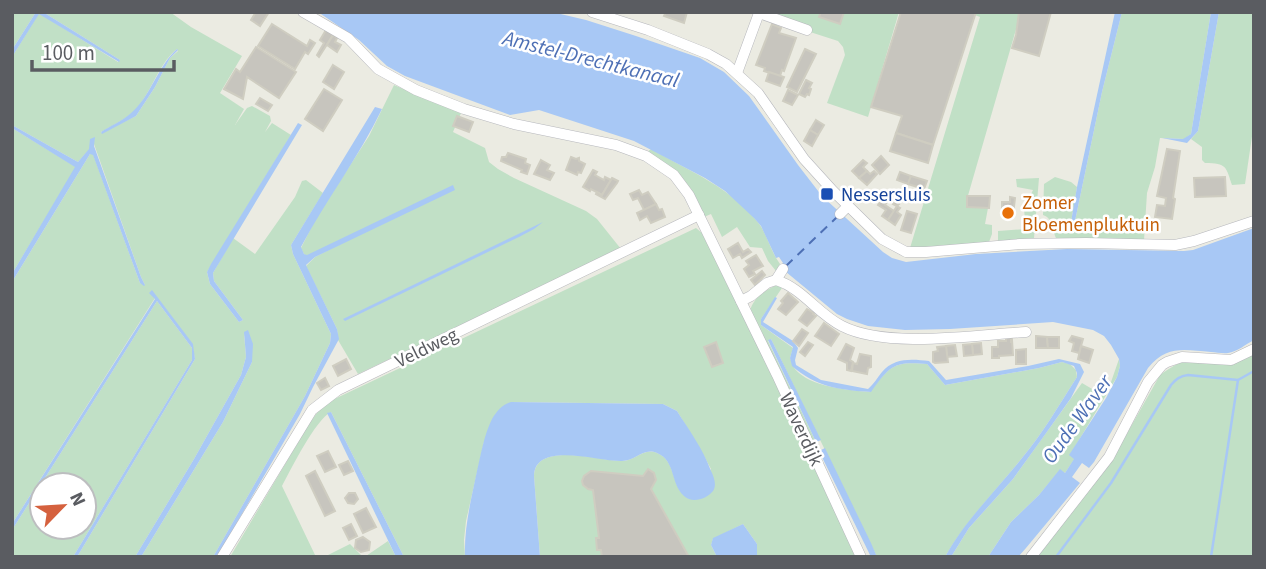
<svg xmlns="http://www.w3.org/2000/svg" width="1266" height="569" font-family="'Source Sans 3',sans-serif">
  <rect width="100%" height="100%" fill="#ebebe2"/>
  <g fill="#c1e0c6" fill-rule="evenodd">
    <polygon points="12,12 36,12 12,50"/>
    <path d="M43,12h127l21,15 51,29 -22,37 24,16 -9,16 12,-17 5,-2 18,10 1,5 -6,11 7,-9 19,12 -84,137 3,12 29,38 4,-2 -29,-39 -1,-8 20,-35 22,16 40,-57 7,-16 4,-1 17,13 -32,52 2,9 38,80 -1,9 -25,53 -92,161h-72l82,-135 29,-60 -8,-29 2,24 -5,18 -47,84 -59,98h-58l118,-198 -3,-15 -40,-53 3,7 -143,226v-242l78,-128h3l47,129 5,2 -4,-8 -47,-133 -16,18 -66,-37v-68l27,-44 79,49 2,-2zM177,49l1,2 -8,7 -15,29 -19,29 -35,17v-1c10,-6 21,-11 30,-18 20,-17 25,-48 46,-65z"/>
    <polygon points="743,12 899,12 868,117 827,103 845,55 843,47 838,41 751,13"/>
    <polygon points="967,12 1021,12 967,199 988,208 985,224 992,225 992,234 989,242 910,248 980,17"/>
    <path d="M1122,12h89l-20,122 -7,5 -24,-1 -5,29 -8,26 -3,47 -88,-2c-4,-8 -3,-20 -13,-23l1,-31 11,-7 16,5 6,5 -6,35 4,6 26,1 -24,-4 -2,-4 27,-129z"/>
    <path d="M1219,12h35v111l-9,61 -13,1c-6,-18 -5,-22 -27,-22l-3,-3v-13l-11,-8 7,-8z"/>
    <polygon points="394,85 461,113 453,132 485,148 489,162 498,169 514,178 586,211 597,219 621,249 358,374 338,340 337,329 306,266 315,257 453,186 307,256 304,254 301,248 316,218 369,136"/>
    <polygon points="12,128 76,167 12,274"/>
    <path d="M651,149c38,22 82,39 109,76 8,12 11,27 20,39l-2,3v2l-2,2 -8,-10 -6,-13 -12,-1 -13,-20 -15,10 -11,-23 -7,3 -15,-28 -44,-35z"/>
    <polygon points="1039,178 1034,238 998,241 998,231 1026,229 1024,209 1033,190 1017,187 1016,179"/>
    <path d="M696,228l6,5 23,47 14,23 119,254h-101v-13l-14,-20 -30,15 -2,6 6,12h-177l-6,-81c1,-35 64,-16 86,-15 17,1 24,-17 41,-6 16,10 10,36 29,44l21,-30 -11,-20 -23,-38 -14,-7 -151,-2 -28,40 -18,79 -2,19 1,17h-61l-73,-145c-15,7 -40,57 -49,74l34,71h-86l79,-133 10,-14 7,-7z"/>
    <path d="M777,285h7l-23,34v6l32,23 -3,10c2,4 3,8 5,11 15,18 53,21 75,23 20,-26 23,-31 57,-28l18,21 94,-17 23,-6 8,2 6,6 1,7c-18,28 -34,56 -55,81 -27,34 -55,61 -77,99h-68l-106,-218 -3,2 48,101 -3,2 -63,-133c3,-13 15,-21 27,-26z"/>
    <path d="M157,301l35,47v12l-119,197h-61v-27zM42,485h42v42h-42z"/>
    <path d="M1254,354v203h-217l79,-104 44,-78c8,-6 19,-13 29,-15 26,-3 38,11 65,-6z"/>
    <polygon points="1119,359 1120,366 1117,377 1070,455 1075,458 1065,473 1060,470 1039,495 1011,522 988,557 951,557 969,528 1013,479 1082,383 1104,396 1111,382"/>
    <polygon points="388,541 396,557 324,557 350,544 362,556 366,556"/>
  </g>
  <g fill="#a8c8f5">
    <polygon points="36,12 43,12 120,60 119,62 39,14 12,57 12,50"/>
    <path d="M318,12h234l34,8 50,16 64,22 24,14 25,24 49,69 24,31 61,56 9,6 14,4 70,-8 91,-5 117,2 9,-1 61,-22v112c-8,4 -17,12 -26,13 -5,1 -12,-1 -17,-1 -27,-2 -44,-7 -63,16l-54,94 -5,6 -7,-5 -10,14 8,6 -54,65 -8,9h-30l23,-35 28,-27 21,-26 5,4 9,-14 -5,-4 37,-57 11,-21 3,-11 -1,-7 -8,-14 -7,-9 -11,-6 -40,-8 -103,7 -45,1 -37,-4 -21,-7 -10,-5 -57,-47 3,-4 -4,-6 -3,1 -15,-32 -7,-8 -29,-27 -20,-13 -71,-37 -95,-31 -29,5 -105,-39 -18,-10 -28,-26z"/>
    <polygon points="1115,12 1122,12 1102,92 1075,221 1077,225 1101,228 1101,230 1075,228 1071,222 1077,187"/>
    <polygon points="1211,12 1219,12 1198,131 1187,143 1162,138 1183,139 1191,134"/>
    <path d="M177,49l1,1 -8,8 -15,29 -19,29 -34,18 -1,-2c9,-6 21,-11 29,-18 20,-16 27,-47 47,-65z"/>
    <path d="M375,107l7,2c-23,48 -56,91 -81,138l3,7 3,1 146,-70 2,5 -140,67 -9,8 31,64 2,10 -26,48 -13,27 -83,143h-4l92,-161 25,-53 1,-9 -38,-80 -2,-9z"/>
    <polygon points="298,123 302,125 213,273 214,281 243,320 239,322 210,284 207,272 211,264"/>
    <polygon points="12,125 78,162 89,149 90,139 95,137 94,146 141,277 145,285 144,286 140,283 93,155 90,154 12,282 12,274 75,167 12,128"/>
    <polygon points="543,222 534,229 519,237 345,321 343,319"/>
    <polygon points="152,290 193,344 195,359 77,557 73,557 192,360 192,348 157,301 12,530 12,524 155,299 149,293"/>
    <path d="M775,297l2,1 -14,24 30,19 5,7 -3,12 1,5 25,15 47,9c6,-5 9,-11 14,-17 12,-15 31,-13 47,-11l17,19 82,-14 31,-7 21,5 4,8 -13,26 -27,38 -31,43 -44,49 -18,29h-6c21,-38 50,-65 77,-99 21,-25 37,-53 55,-81v-4l-3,-7 -12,-4 -23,6 -94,17 -18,-21c-34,-3 -37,2 -56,28 -31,-2 -55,-5 -79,-26l-2,-8 3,-11 -32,-22v-6z"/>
    <polygon points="248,330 253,344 252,362 223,422 141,557 135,557 194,459 241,375 246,357 244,332"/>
    <polygon points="771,339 821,440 816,442 768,340"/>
    <path d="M511,402l152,2 14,7c12,19 26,38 34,60 3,6 6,14 2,20 -6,8 -21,13 -29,5 -14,-13 -8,-35 -27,-43 -14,-6 -21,8 -35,8 -22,1 -87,-21 -88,15l6,81h-75c-1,-30 6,-57 12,-86 4,-17 7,-36 15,-52 5,-8 10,-14 19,-17z"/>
    <polygon points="331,412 404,557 396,557 327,413"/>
    <polygon points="825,448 871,543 877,557 871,557 819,451"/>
    <polygon points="743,524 757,544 757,557 717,557 711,545 713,538"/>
  </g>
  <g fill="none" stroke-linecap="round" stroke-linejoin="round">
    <g stroke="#a8c8f5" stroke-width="2.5">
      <path d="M1056,557l55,-74 60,-98c5,-6 9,-9 17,-10l50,5"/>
      <polyline points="1211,557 1238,380 1254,371"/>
    </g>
    <polyline stroke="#4e70b5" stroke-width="2" stroke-dasharray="9 7" stroke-linecap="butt" points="786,266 837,217"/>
  </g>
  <g fill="#c7c5be" stroke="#cfcdc1" stroke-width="2">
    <polygon points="256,12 269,12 260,26 251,20"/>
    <polygon points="666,12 687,12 684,23 664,16"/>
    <polygon points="821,12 844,12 840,24 819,17"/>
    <polygon points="901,12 976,12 933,145 896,133 902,116 871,107"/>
    <polygon points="1019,12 1051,12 1039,56 1012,48 1016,35"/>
    <polygon points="272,24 307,46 310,40 315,43 308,54 305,52 295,69 258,46"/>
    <polygon points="772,24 781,28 779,33 796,38 784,71 782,70 780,76 764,71 765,68 756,65"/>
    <polygon points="326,30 333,35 319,57 317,55 324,43 320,40"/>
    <polygon points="333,35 337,38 335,42 341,45 337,52 327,45"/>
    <polygon points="256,47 296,72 279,98 247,77 243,99 224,89 236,69 240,72"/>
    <polygon points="805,49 816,54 797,92 787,87"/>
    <polygon points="333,65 344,72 334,89 323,82"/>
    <polygon points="769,72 784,77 780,86 766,81"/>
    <polygon points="806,80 812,83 809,88 811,89 809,95 807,94 805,97 799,94"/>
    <polygon points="324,89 342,100 323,131 305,119"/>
    <polygon points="788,90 798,95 792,105 783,101"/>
    <polygon points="260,98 272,105 268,111 256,104"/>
    <polygon points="457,116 473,122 469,132 453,126"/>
    <polygon points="816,120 824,125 818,135 810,130"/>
    <polygon points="810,130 818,135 812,146 804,141"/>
    <polygon points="896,133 933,145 928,163 890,151"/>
    <polygon points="1167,149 1180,151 1173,198 1175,199 1172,219 1155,217 1157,205 1165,206 1166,198 1157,196"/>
    <polygon points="508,153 526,159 525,163 530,165 527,174 521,172 522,170 501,161 502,157 506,157"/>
    <polygon points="881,156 889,165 880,174 872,165"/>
    <polygon points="571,157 576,159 579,158 579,161 585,164 581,173 578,172 577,175 566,170"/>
    <polygon points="541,160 550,165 547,170 554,173 550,180 534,174"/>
    <polygon points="863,160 867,163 863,167 867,171 859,178 852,171"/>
    <polygon points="593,170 597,172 595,175 604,180 605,177 611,180 602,195 591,189 590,191 583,187"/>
    <polygon points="867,171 870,174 874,171 877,174 867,185 859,178"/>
    <polygon points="900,172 911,176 908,184 897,180"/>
    <polygon points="911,176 927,181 924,189 908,184"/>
    <polygon points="1225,177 1226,196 1195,197 1194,178"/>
    <polygon points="612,178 618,181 617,183 605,199 596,194 597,192 602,195"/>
    <polygon points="639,190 642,195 648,192 656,204 644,210 638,198 633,200 630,194"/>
    <polygon points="884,196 889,199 885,205 894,211 888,220 882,216 886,210 878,205"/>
    <polygon points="967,196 990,196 989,208 967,207"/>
    <polygon points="1010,197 1015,198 1013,215 1002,215 1002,202 1010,202"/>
    <polygon points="895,201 899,204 897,206 900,208 897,212 901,215 895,225 888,220 897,206 893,204"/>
    <polygon points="656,204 659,210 662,209 665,217 651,223 647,216 640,220 637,213"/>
    <polygon points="907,211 917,214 911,233 901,230"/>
    <polygon points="738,243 743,252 748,249 751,252 742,258 740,254 733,258 728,249"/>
    <polygon points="756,255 763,266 753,271 755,274 749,277 744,269 749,265 746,261"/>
    <polygon points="762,271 765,275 755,285 751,280"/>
    <polygon points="788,293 798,302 786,315 778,309 783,303 781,301"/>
    <polygon points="807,309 814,313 813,314 816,316 807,326 799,320"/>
    <polygon points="824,323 839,334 831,346 815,336"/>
    <polygon points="802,329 808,333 799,346 793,341"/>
    <polygon points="1036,336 1047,337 1048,348 1036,348"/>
    <polygon points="1072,336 1083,339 1079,353 1072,351 1074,343 1069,341"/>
    <polygon points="1047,337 1059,337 1059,348 1048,348"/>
    <polygon points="1006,338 1011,338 1011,341 1012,340 1013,355 999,356 999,358 992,358 992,347 998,347 998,341 1006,341"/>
    <polygon points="716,342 723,363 712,367 704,347"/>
    <polygon points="808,342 813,345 805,356 800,352"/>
    <polygon points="981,343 982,354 973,355 972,344"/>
    <polygon points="846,344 854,348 850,360 853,362 851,371 847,370 847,363 838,359"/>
    <polygon points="972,344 973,355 964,356 963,345"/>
    <polygon points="955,345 957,356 947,357 946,346"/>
    <polygon points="946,346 948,362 935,363 933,362 933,352 938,351 937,347"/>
    <polygon points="1081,346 1093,350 1089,363 1078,359"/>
    <polygon points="1026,349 1026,364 1016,364 1016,350"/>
    <polygon points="860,354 871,356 871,367 868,368 867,374 852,371 853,363 857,364"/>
    <polygon points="346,359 351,369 338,376 333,366"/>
    <polygon points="325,378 329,386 321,390 317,383"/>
    <polygon points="328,451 336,467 325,472 317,456"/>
    <polygon points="348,461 353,471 344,475 339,465"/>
    <polygon points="648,469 654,473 656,480 651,489 689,557 602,557 601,550 597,550 596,538 599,538 593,490 588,489 583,485 582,481 584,476 591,471 643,476"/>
    <polygon points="315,471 335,511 325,516 306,476"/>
    <polygon points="349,493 355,493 358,499 354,504 348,503 345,498"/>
    <polygon points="366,508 376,527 363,533 354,514"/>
    <polygon points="351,524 357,536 349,540 343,528"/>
    <polygon points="363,537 370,542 369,550 361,552 355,548 356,540"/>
  </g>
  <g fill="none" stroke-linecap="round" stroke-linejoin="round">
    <g stroke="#b7b8bd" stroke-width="11">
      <g id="minor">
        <polyline points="303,12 348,38 378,69 416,90 464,109 514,124 616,145 646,156 674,175 689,195 777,375 861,557"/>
        <polyline points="592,12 648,30 708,54 726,64 758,93 804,159 833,191 882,239 906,252 926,252 1020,244 1086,243 1175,245 1194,241 1254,221"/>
        <polyline points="737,73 759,13 807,30"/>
        <polyline points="840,214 848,206"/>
        <path d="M776,280c26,8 42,34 66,46 45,23 134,9 184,6"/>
        <polyline points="741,301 751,296 767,283 776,280 783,269"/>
        <polyline points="222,557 312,410 338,390 699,215"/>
        <polyline points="1031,557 1109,457 1148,382 1162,365 1167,362 1182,357 1231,360 1254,349"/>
      </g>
    </g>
    <use href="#minor" stroke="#fff" stroke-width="10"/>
  </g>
  <rect fill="#1a4fb4" stroke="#fff" stroke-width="2.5" x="820" y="187" width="14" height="14" rx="3.5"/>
  <circle fill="#e8710a" stroke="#fff" stroke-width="2.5" cx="1008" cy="213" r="7"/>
  <g text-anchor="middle" stroke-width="5" stroke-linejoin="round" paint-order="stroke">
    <g font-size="19" fill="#164399" stroke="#fff" text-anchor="start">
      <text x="841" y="201">Nessersluis</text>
    </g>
    <g font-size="19" fill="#c56008" stroke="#fff" text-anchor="start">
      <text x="1022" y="209">Zomer<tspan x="1022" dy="22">Bloemenpluktuin</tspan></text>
    </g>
    <g font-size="19" fill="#5a5c61" stroke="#fff">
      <text transform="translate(426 347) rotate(-26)" y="7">Veldweg</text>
      <text transform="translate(802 429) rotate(65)" y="7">Waverdijk</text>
    </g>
    <g font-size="21" font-style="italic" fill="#4e70b5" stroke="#fff">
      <text transform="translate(591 59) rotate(14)" y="7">Amstel-Drechtkanaal</text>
      <text transform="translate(1077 419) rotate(-54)" y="7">Oude Waver</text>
    </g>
  </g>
  <rect width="1266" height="569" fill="none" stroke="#5a5c61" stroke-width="28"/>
  <g transform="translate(63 506) rotate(65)"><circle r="33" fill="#ffffff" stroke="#bdbec0" stroke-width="2"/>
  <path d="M0-5L12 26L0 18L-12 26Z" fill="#d5613e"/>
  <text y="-10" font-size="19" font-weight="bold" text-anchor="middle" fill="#5a5c61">N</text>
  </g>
  <path d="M32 60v10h142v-10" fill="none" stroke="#5a5c61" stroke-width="3.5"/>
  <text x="42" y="60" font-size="21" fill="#5a5c61" stroke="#ffffff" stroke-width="5" paint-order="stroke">100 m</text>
</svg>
